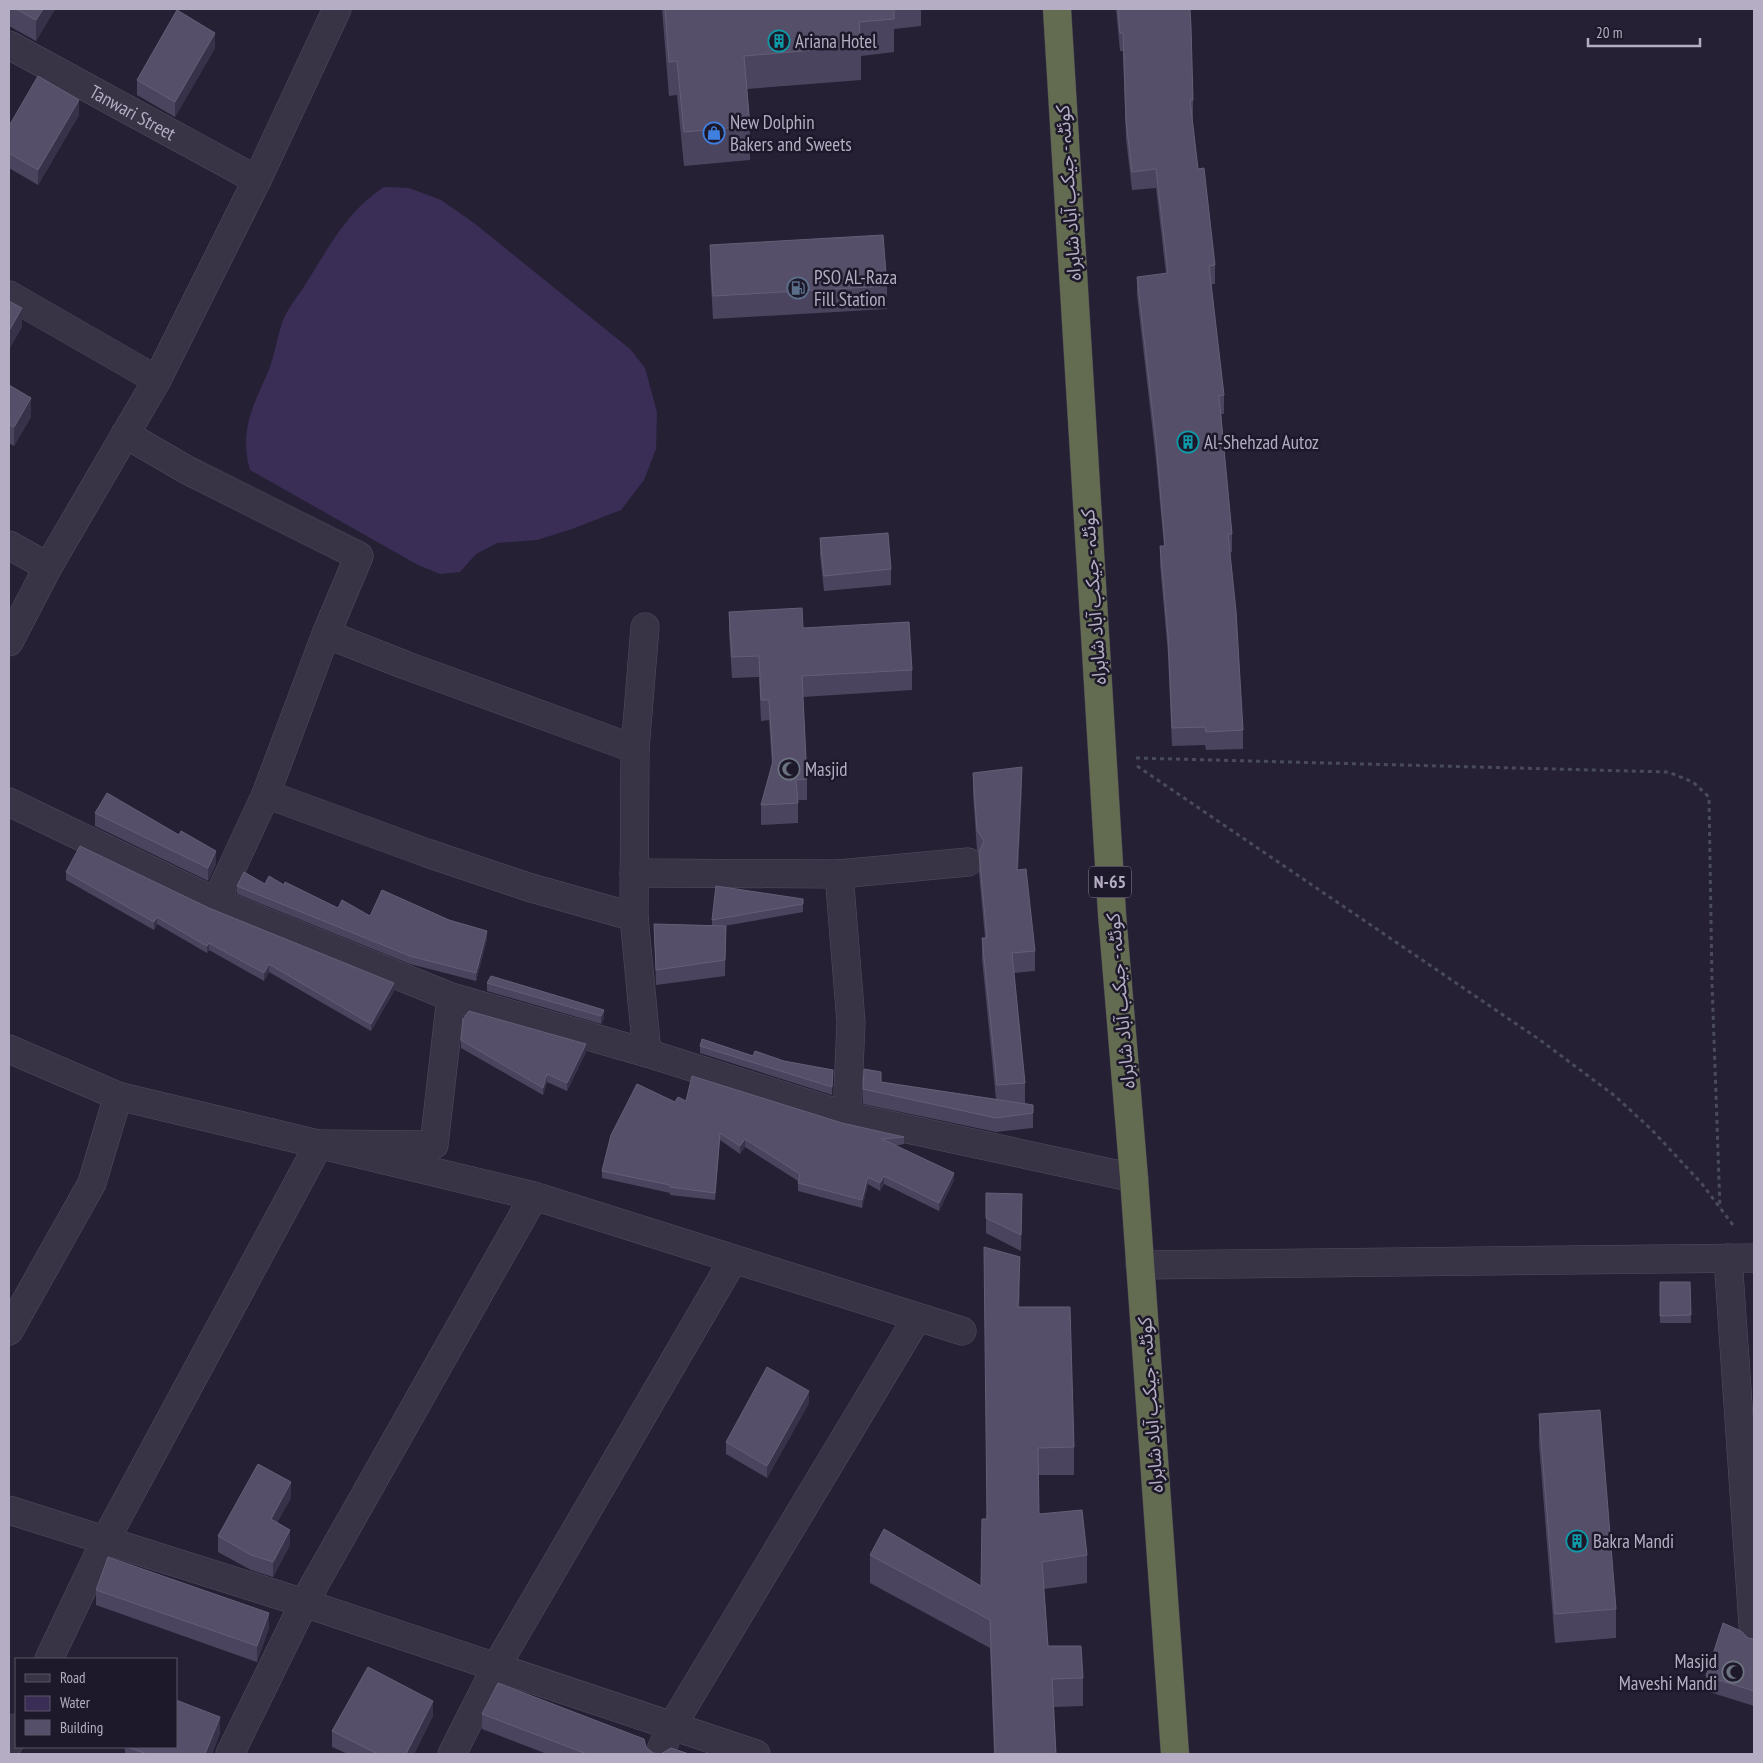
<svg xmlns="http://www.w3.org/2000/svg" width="1763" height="1763" font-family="'PT Sans Narrow','Noto Sans Arabic',sans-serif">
  <rect width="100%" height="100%" fill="#262035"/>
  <path fill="#3a2e56" d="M384,187l25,1 32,12 33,23 156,126 15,19 12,44 -1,37 -12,31 -23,30 -49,19 -35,11 -40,3 -21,11 -16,18 -20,2 -22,-9 -168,-95c-11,-39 3,-64 18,-98 7,-17 9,-35 15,-52 5,-12 15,-24 22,-35 23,-36 42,-74 79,-98z"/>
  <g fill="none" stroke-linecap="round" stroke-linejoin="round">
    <g stroke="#544d61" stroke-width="29">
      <g id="minor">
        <path id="s1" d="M9,45l248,135"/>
        <polyline points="9,295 157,380"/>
        <polyline points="125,434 187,470 359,556 326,634 266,794 216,902"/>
        <polyline points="9,545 48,567"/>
        <polyline points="645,627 635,749 634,917 647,1053"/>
        <polyline points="326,634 405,665 635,749"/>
        <polyline points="9,642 48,567 157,380 257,180 337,9"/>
        <polyline points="266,794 427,853 528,887 634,917"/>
        <polyline points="9,802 216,902 451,997 647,1053 847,1116 1134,1178"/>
        <polyline points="634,873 839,874 968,862"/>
        <polyline points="839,874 851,1022 847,1116"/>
        <polyline points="9,1049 118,1096 534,1196 962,1331"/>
        <polyline points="1728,1258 1754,1639"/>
        <polyline points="1140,1265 1754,1258"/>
        <polyline points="9,1331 92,1183 118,1096"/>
        <polyline points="9,1510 304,1603 756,1754"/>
        <polyline points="49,1659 106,1539 319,1144 434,1145 451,997"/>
        <polyline points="9,1743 16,1728"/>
        <polyline points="230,1754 304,1603 534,1196"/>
        <polyline points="452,1754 496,1667 733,1260"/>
        <polyline points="659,1754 672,1726 917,1318"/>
      </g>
    </g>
    <g stroke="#413a4d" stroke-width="29">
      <polyline id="highway" points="1057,9 1112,914 1134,1178 1175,1754"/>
    </g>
    <g stroke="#494b5d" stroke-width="3" stroke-dasharray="4 4" stroke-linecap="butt">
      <polyline points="1136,758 1668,772 1693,782 1709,797 1712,983 1720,1208"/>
      <polyline points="1137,766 1540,1040 1615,1096 1652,1130 1702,1184 1733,1225"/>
    </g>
    <use href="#minor" stroke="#393346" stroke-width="28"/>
    <use href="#highway" stroke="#636c50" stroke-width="28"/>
  </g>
  <g fill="#4b445e">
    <polygon points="9,9 55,9 36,41 9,26"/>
    <polygon points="662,9 921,9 921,26 894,29 894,52 861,56 861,80 747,89 750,126 750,160 684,166 677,95 669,96"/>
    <polygon points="1116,9 1190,9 1193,100 1193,118 1192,118 1198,169 1215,265 1215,284 1211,284 1224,395 1224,414 1221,414 1232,534 1232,552 1230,553 1243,730 1243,749 1206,750 1205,745 1172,746 1168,654 1160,564 1160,546 1164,546 1156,460 1137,295 1137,277 1166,274 1156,188 1132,190 1126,139 1123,51 1120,51"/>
    <polygon points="215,48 175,117 137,95 137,80"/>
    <polygon points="79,115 38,185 9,168 9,126"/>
    <polygon points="710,245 887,286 887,309 713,319 710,267"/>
    <polygon points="9,385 31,417 14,446 9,443"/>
    <polygon points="820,538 891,569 891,585 824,591 820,554"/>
    <polygon points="729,612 803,628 912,670 912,690 803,697 807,779 807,800 798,800 798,823 761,825 761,805 772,765 769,720 761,721 759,677 732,678 729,632"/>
    <polygon points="973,773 1022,787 1018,870 1035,951 1035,971 1014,973 1025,1083 1025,1103 1033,1105 1033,1128 996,1132 863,1104 863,1089 881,1082 996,1099 982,959 982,938 985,938 979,873 979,853 977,850 973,793"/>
    <polygon points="95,813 179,835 216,864 208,881 95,826"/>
    <polygon points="66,872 209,908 394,991 371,1031 269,972 264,981 209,950 207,953 157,924 154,930 66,880"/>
    <polygon points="265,884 284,885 338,908 370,916 487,939 476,981 410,964 237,894 237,886"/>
    <polygon points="803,899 803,912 724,926 726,926 725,976 656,985 654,924 712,926 712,920"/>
    <polygon points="487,983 604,1010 604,1018 601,1024 487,991"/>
    <polygon points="461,1040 586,1052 567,1091 547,1082 543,1095 461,1048"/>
    <polygon points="700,1046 753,1056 833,1070 832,1095 700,1053"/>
    <polygon points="686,1101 842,1123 904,1137 904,1144 895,1146 954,1180 939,1211 884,1184 880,1191 868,1184 862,1208 798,1191 798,1181 745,1147 740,1154 720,1140 715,1200 670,1195 670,1193 602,1178 602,1171 675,1102"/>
    <polygon points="1022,1210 1021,1251 986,1233 986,1218"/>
    <polygon points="1660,1282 1690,1282 1691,1323 1660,1323"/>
    <polygon points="1020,1285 1019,1307 1074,1447 1074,1475 1039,1475 1039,1514 1087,1555 1087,1583 1044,1589 1048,1646 1083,1678 1083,1706 1054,1707 1056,1754 994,1754 990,1648 870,1583 870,1555 981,1586 986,1519"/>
    <polygon points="809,1403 767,1478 726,1454 726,1442"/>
    <polygon points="1539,1414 1616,1609 1616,1638 1555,1643 1539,1444"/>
    <polygon points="291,1498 277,1522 290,1545 273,1577 251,1570 218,1552 218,1536"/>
    <polygon points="96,1590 269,1628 257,1662 96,1605"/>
    <polygon points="1748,1638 1754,1639 1754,1706 1706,1691 1706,1676"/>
    <polygon points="482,1714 646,1747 653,1753 661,1754 689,1754 547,1754 482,1729"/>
    <polygon points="433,1716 414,1754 348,1754 332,1747 332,1731"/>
    <polygon points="220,1733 212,1754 125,1754 125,1747 176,1747"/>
  </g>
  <g fill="#373149">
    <polygon points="43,9 55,9 36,41 36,20"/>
    <polygon points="215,33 215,48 175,117 175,102"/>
    <polygon points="79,100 79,115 38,185 38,170"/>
    <polygon points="22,308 22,327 9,350 9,331"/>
    <polygon points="31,398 31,417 14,446 14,427"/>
    <polygon points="1022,767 1022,787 1017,890 1017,870"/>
    <polygon points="216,851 216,864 208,881 208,868"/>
    <polygon points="157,917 157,924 154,930 154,922"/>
    <polygon points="487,931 487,939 476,981 476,973"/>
    <polygon points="209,943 209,950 207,953 207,946"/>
    <polygon points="269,964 269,972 264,981 264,973"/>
    <polygon points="394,983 394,991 371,1031 371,1024"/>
    <polygon points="604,1010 604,1018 601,1024 601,1016"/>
    <polygon points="586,1044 586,1052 567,1091 567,1083"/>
    <polygon points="547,1074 547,1082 543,1095 543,1088"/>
    <polygon points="720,1133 720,1140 715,1200 715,1193"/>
    <polygon points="745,1139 745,1147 740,1154 740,1146"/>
    <polygon points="954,1173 954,1180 939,1211 939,1203"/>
    <polygon points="884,1176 884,1184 880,1191 880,1183"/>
    <polygon points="868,1177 868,1184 862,1208 862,1200"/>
    <polygon points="1020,1257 1020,1285 1018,1335 1018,1307"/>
    <polygon points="809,1391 809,1403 767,1478 767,1466"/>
    <polygon points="291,1482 291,1498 271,1534 271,1519"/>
    <polygon points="290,1530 290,1545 273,1577 273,1562"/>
    <polygon points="269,1613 269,1628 257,1662 257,1646"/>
    <polygon points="433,1701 433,1716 414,1754 406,1754"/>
    <polygon points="220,1717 220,1733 212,1754 205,1754"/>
  </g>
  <g fill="#564f69" stroke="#655e77">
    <polygon points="16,9 43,9 36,20"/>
    <polygon points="665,9 894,9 894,19 859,22 861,46 744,56 750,126 684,132 677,61 669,62"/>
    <polygon points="1118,9 1190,9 1191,27 1193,100 1190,100 1198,169 1204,168 1215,265 1209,266 1224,395 1219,396 1232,534 1228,534 1236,611 1243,730 1206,732 1205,727 1172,728 1168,636 1160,546 1165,546 1156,442 1137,277 1168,273 1156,169 1132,172 1126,121 1123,33 1120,33"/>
    <polygon points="177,10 215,33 175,102 137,80"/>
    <polygon points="38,76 79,100 38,170 9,153 9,126"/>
    <polygon points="883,235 887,286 713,296 710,245"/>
    <polygon points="9,301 22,308 9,331"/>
    <polygon points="9,385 31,398 14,427 9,424"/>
    <polygon points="888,533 891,569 824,576 820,538"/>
    <polygon points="802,608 803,628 909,622 912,670 802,676 807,779 796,780 798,803 761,805 773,761 769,700 761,700 759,656 732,657 729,612"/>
    <polygon points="1022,767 1017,870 1026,869 1035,951 1012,953 1025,1083 997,1085 982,938 987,938 979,853 984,841 977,830 973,773"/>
    <polygon points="107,793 179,835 181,831 216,851 208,868 95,813"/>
    <polygon points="80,846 209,908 394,983 371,1024 269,964 264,973 209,943 207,946 157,917 154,922 66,872"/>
    <polygon points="244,872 265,884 269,876 284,885 285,882 338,908 342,900 370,916 382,890 449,920 487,931 476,973 410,956 237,886"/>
    <polygon points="716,886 803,899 803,904 712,920"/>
    <polygon points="654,924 726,926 725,960 656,970"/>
    <polygon points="491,976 604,1010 601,1016 487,983"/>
    <polygon points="469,1011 586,1044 567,1083 547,1074 543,1088 461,1040 463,1019"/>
    <polygon points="702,1039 753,1056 755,1051 784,1061 833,1070 832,1087 700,1046"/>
    <polygon points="864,1069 881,1072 881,1082 1033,1105 1033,1113 996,1118 863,1089"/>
    <polygon points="692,1076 842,1123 904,1137 882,1139 954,1173 939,1203 884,1176 880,1183 868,1177 862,1200 798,1183 800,1174 745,1139 740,1146 720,1133 715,1193 670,1187 670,1185 602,1171 611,1135 637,1084 675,1102 678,1097 686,1101"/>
    <polygon points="986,1193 1022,1194 1021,1235 986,1218"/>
    <polygon points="984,1247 1020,1257 1018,1307 1070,1307 1074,1447 1038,1448 1039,1514 1082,1510 1087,1555 1042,1562 1048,1646 1081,1646 1083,1678 1052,1679 1056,1754 995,1754 990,1620 870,1555 884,1529 981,1586 982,1519 987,1519"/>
    <polygon points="1660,1282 1690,1282 1691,1315 1660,1316"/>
    <polygon points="767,1367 809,1391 767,1466 726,1442"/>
    <polygon points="1600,1410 1616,1609 1555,1614 1539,1414"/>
    <polygon points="258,1464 291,1482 271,1519 290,1530 273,1562 251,1555 218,1536"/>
    <polygon points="108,1557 269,1613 257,1646 96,1590"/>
    <polygon points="1723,1623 1741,1631 1748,1638 1754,1639 1754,1691 1706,1676"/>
    <polygon points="368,1667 433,1701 406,1754 378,1754 332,1731"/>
    <polygon points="498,1683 644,1739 646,1747 653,1753 661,1754 671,1748 689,1754 587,1754 482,1714"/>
    <polygon points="176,1700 220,1717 205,1754 147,1754 127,1747 176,1747"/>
  </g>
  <defs>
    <g id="building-ring" transform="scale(1.125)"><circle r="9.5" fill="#1e192a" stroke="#0f9aa8" stroke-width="1.5"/><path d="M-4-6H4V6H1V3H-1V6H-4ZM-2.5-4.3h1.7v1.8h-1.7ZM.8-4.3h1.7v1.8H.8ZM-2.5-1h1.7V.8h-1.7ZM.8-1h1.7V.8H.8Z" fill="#0f9aa8"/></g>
    <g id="shop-ring" transform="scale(1.125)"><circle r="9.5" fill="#1e192a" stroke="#3f7fe0" stroke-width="1.5"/><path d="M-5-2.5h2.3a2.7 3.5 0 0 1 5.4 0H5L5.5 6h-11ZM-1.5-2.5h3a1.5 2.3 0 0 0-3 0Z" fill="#3f7fe0"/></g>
    <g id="fuel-ring" transform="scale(1.125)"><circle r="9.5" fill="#1e192a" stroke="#5c6f8a" stroke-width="1.5"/><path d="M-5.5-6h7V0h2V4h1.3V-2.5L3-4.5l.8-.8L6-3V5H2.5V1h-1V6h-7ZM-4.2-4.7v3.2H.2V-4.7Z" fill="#5c6f8a"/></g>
    <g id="mosque-ring" transform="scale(1.125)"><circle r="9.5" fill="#1e192a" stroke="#6b7280" stroke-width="1.5"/><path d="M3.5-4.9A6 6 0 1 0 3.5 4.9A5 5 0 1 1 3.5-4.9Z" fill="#6b7280"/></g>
  </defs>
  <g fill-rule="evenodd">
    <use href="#building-ring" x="779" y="41"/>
    <use href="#shop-ring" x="714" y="133"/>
    <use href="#fuel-ring" x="798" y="288"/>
    <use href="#building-ring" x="1188" y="442"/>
    <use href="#mosque-ring" x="789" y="769"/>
    <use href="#building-ring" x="1577" y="1541"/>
    <use href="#mosque-ring" x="1733" y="1672"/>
  </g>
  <g text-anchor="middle" stroke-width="5" stroke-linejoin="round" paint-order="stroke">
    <rect fill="#1e192a" stroke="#878195" stroke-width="1" x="1089" y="866.5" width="42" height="31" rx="4"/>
    <g font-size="18" font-weight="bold" fill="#b4adc3">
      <text x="1110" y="888">N-65</text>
    </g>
    <g font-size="19" fill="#b4adc3" stroke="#1e192a" text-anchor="start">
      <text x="795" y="48">Ariana Hotel</text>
      <text x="730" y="129">New Dolphin<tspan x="730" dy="22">Bakers and Sweets</tspan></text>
      <text x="814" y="284">PSO AL-Raza<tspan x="814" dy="22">Fill Station</tspan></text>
      <text x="1204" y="449">Al-Shehzad Autoz</text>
      <text x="805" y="776">Masjid</text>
      <text x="1593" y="1548">Bakra Mandi</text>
      <text x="1717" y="1668" text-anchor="end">Masjid<tspan x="1717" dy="22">Maveshi Mandi</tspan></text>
    </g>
    <g font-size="19" fill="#b4adc3" stroke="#1e192a">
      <text dy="7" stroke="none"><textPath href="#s1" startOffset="141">Tanwari Street</textPath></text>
      <text transform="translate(1068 193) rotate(-94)" y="7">کوئٹہ - جیکب آباد شاہراہ</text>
      <text transform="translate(1093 597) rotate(-94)" y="7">کوئٹہ - جیکب آباد شاہراہ</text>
      <text transform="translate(1120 1001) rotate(-95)" y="7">کوئٹہ - جیکب آباد شاہراہ</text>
      <text transform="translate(1150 1405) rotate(-94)" y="7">کوئٹہ - جیکب آباد شاہراہ</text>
    </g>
  </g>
  <rect width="1763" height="1763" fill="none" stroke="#b4adc3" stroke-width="20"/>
  <rect x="15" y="1658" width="162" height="90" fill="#1e192a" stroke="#5a5467"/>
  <rect x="25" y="1674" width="25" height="8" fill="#393346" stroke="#5a5467"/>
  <text x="60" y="1683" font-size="15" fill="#b4adc3">Road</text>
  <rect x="25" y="1696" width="25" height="15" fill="#3a2e56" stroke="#5a5467"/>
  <text x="60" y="1708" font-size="15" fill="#b4adc3">Water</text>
  <rect x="25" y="1720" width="25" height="15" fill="#564f69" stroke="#5a5467"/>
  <text x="60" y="1733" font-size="15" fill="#b4adc3">Building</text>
  <path d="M1588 38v8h112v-8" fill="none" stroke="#b4adc3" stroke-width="2.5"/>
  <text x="1596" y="38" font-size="15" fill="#b4adc3" stroke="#1e192a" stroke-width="4" paint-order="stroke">20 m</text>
</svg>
